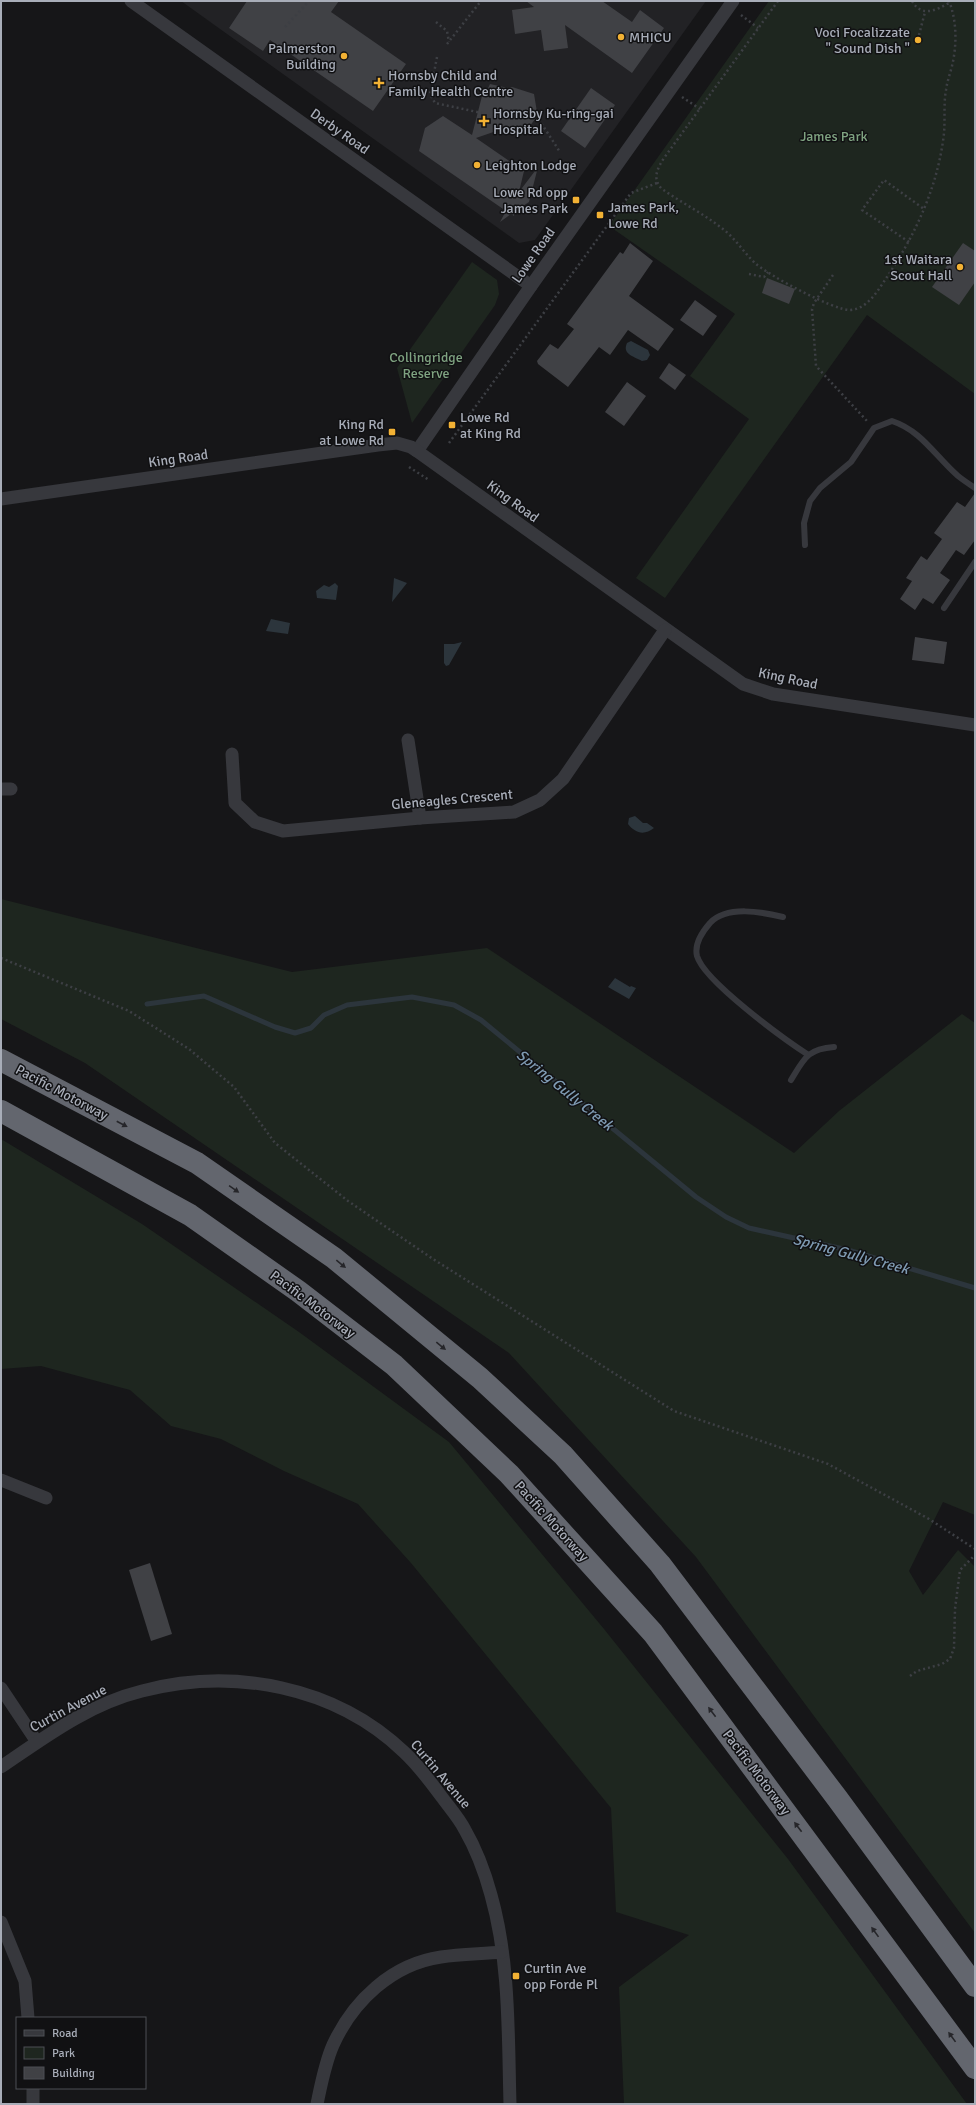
<svg xmlns="http://www.w3.org/2000/svg" width="976" height="2105" font-family="Signika,sans-serif">
  <rect width="100%" height="100%" fill="#161618"/>
  <polygon fill="#222225" points="181,1 706,1 535,240 519,243"/>
  <g fill="#1e261f">
    <polygon points="769,1 975,1 975,394 867,315 665,598 636,578 749,419 690,376 735,314 609,226"/>
    <polygon points="472,262 497,280 499,294 495,305 412,423 397,368"/>
    <polygon points="1,899 292,972 487,948 794,1153 839,1111 962,1014 975,1023 975,1515 943,1502 909,1571 923,1595 958,1550 975,1567 975,1933 696,1557 509,1353 85,1063 1,1019"/>
    <polygon points="1,1139 142,1224 299,1332 449,1442 604,1629 788,1859 967,2104 624,2104 619,1987 689,1935 616,1912 611,1808 411,1563 358,1504 284,1471 221,1439 171,1426 130,1390 41,1366 1,1369"/>
  </g>
  <g fill="#2c353c">
    <path d="M631,341l17,9 2,5 -3,5 -5,1c-9,-5 -20,-7 -15,-18z"/>
    <polygon points="394,578 407,583 392,602"/>
    <polygon points="335,583 338,586 336,600 317,598 316,591 324,585 329,587"/>
    <polygon points="271,619 290,623 288,634 266,631"/>
    <polygon points="462,642 449,665 446,666 444,663 444,644 454,644"/>
    <path d="M635,816l8,7h4l7,5c-10,8 -19,5 -26,-4l1,-6z"/>
    <polygon points="615,978 630,987 631,986 636,988 629,999 608,987"/>
  </g>
  <g fill="none" stroke-linecap="round" stroke-linejoin="round">
    <polyline stroke="#2c353c" stroke-width="5" points="147,1004 204,996 275,1027 295,1033 311,1028 324,1015 347,1005 412,997 454,1005 481,1020 696,1197 726,1217 749,1228 848,1250 975,1288"/>
  </g>
  <g fill="#404145">
    <polygon points="247,1 339,1 331,12 406,64 373,111 270,40 263,51 229,28"/>
    <polygon points="526,1 602,1 632,22 640,10 664,28 632,73 565,25 568,48 544,51 541,30 515,34 512,10 534,7"/>
    <polygon points="490,84 508,88 512,87 534,94 537,112 536,118 525,132 508,127 476,138 524,171 519,192 538,167 529,202 515,211 514,216 511,214 500,222 506,211 419,151 425,128 443,116 472,135 482,96 484,97"/>
    <polygon points="591,88 615,105 585,148 561,131"/>
    <polygon points="630,243 653,261 629,296 674,329 658,351 628,330 610,355 599,347 568,387 538,364 537,361 550,344 558,349 574,329 567,324 620,252 623,254"/>
    <polygon points="963,243 975,251 975,282 959,305 932,287"/>
    <polygon points="767,278 795,289 789,304 762,293"/>
    <polygon points="695,300 717,316 703,336 680,320"/>
    <polygon points="669,363 686,375 675,390 659,378"/>
    <polygon points="627,382 646,396 624,426 605,412"/>
    <polygon points="975,493 975,540 964,555 956,550 940,573 950,580 933,604 923,598 915,610 900,599 912,581 906,578 921,556 927,560 942,539 934,533 957,502 965,507"/>
    <polygon points="915,637 947,642 944,664 912,660"/>
    <polygon points="150,1563 172,1634 151,1641 129,1570"/>
  </g>
  <g fill="none" stroke-linecap="round" stroke-linejoin="round">
    <g stroke="#3d3f44" stroke-width="2.5" stroke-dasharray="2 3" stroke-linecap="butt">
      <path d="M778,1l-114,157c-7,11 -12,21 -2,31 20,14 42,25 61,40 13,10 21,24 33,35 14,12 77,46 94,46 18,-1 28,-20 37,-33 28,-42 49,-87 56,-136 3,-17 0,-35 3,-51 1,-8 4,-16 6,-24 5,-21 5,-45 -3,-65"/>
      <path d="M912,1c10,17 24,9 37,2"/>
      <polyline points="741,15 758,28"/>
      <polyline points="436,22 447,31 449,42"/>
      <polyline points="285,27 309,1"/>
      <polyline points="919,35 925,12"/>
      <polyline points="447,44 481,1"/>
      <polyline points="437,57 430,94 435,103 482,113"/>
      <polyline points="682,97 700,109"/>
      <polyline points="536,115 560,152"/>
      <polyline points="909,242 862,210 884,180 924,209"/>
      <polyline points="749,274 764,277 768,272"/>
      <polyline points="833,275 814,303 812,309 816,366 867,421"/>
      <polyline points="449,443 631,193 657,183"/>
      <polyline points="409,467 429,480"/>
      <polyline points="1,958 129,1011 189,1049 234,1087 275,1143 348,1201 433,1259 674,1411 828,1464 929,1519 975,1549"/>
      <polyline points="910,1676 917,1671 942,1664 950,1659 954,1648 955,1609 960,1570 975,1555"/>
    </g>
    <g stroke="#37383d" stroke-width="6">
      <path d="M805,545l-1,-22 6,-22 10,-13 31,-26 23,-34 18,-7c30,10 43,35 66,55 5,4 11,8 17,12"/>
      <polyline points="944,608 975,562"/>
      <path d="M783,917c-21,-5 -56,-12 -73,6 -7,8 -16,21 -13,33 7,25 87,83 110,98"/>
      <path d="M791,1080c13,-21 16,-31 43,-33"/>
    </g>
    <g stroke="#37383d" stroke-width="13">
      <polyline points="131,1 531,286"/>
      <polyline points="417,451 531,286 733,1"/>
      <polyline points="1,499 378,445 397,443 411,447 417,451 743,684 773,694 975,725"/>
      <polyline points="408,740 420,818"/>
      <polyline points="232,754 235,803 255,822 283,831 420,818 514,812 540,800 563,779 665,630"/>
      <polyline points="1,789 11,789"/>
      <polyline points="1,1480 46,1498"/>
      <polyline points="1,1688 37,1742"/>
      <path d="M1,1767c44,-30 88,-63 141,-76 91,-24 193,-5 262,61 14,13 26,29 37,44 8,11 18,22 24,34 11,19 20,43 26,65 19,67 17,140 19,209"/>
      <polyline points="1,1922 25,1981 28,2018"/>
      <polyline points="33,2104 33,2088"/>
      <path d="M317,2104c4,-19 8,-41 16,-59 20,-44 59,-81 108,-88 20,-3 41,-3 61,-5"/>
    </g>
    <g stroke="#63666e" stroke-width="22">
      <polyline points="1,1060 197,1163 334,1258 480,1378 563,1455 660,1564 837,1798 975,1986"/>
      <polyline points="1,1111 190,1215 298,1291 394,1365 509,1474 653,1633 975,2068"/>
    </g>
  </g>
  <defs><path id="oneway-solid" d="M-6-.8H1V-3.2L6.5 0L1 3.2V.8H-6Z"/></defs>
  <g fill="#26262a">
    <use href="#oneway-solid" transform="translate(122 1124) rotate(28)"/>
    <use href="#oneway-solid" transform="translate(234 1189) rotate(35)"/>
    <use href="#oneway-solid" transform="translate(341 1264) rotate(39)"/>
    <use href="#oneway-solid" transform="translate(441 1346) rotate(39)"/>
    <use href="#oneway-solid" transform="translate(712 1712) rotate(-127)"/>
    <use href="#oneway-solid" transform="translate(798 1827) rotate(-127)"/>
    <use href="#oneway-solid" transform="translate(875 1932) rotate(-126)"/>
    <use href="#oneway-solid" transform="translate(952 2037) rotate(-126)"/>
  </g>
  <g fill="#f2b134" stroke="#111113" stroke-width="1.5">
    <circle cx="621" cy="37" r="4"/>
    <circle cx="918" cy="40" r="4"/>
    <circle cx="344" cy="56" r="4"/>
    <path d="M377 77h4v4h4v4h-4v4h-4v-4h-4v-4h4z"/>
    <path d="M482 115h4v4h4v4h-4v4h-4v-4h-4v-4h4z"/>
    <circle cx="477" cy="165" r="4"/>
    <rect x="572" y="196" width="8" height="8" rx="2"/>
    <rect x="596" y="211" width="8" height="8" rx="2"/>
    <circle cx="960" cy="267" r="4"/>
    <rect x="448" y="421" width="8" height="8" rx="2"/>
    <rect x="388" y="428" width="8" height="8" rx="2"/>
    <rect x="512" y="1972" width="8" height="8" rx="2"/>
  </g>
  <g text-anchor="middle" stroke-width="3" stroke-linejoin="round" paint-order="stroke">
    <g font-size="14" fill="#a8adb8" stroke="#111113" text-anchor="start">
      <text x="910" y="37" text-anchor="end">Voci Focalizzate<tspan x="910" dy="16">" Sound Dish "</tspan></text>
      <text x="629" y="42">MHICU</text>
      <text x="336" y="53" text-anchor="end">Palmerston<tspan x="336" dy="16">Building</tspan></text>
      <text x="388" y="80">Hornsby Child and<tspan x="388" dy="16">Family Health Centre</tspan></text>
      <text x="493" y="118">Hornsby Ku-ring-gai<tspan x="493" dy="16">Hospital</tspan></text>
      <text x="485" y="170">Leighton Lodge</text>
      <text x="568" y="197" text-anchor="end">Lowe Rd opp<tspan x="568" dy="16">James Park</tspan></text>
      <text x="608" y="212">James Park,<tspan x="608" dy="16">Lowe Rd</tspan></text>
      <text x="952" y="264" text-anchor="end">1st Waitara<tspan x="952" dy="16">Scout Hall</tspan></text>
      <text x="460" y="422">Lowe Rd<tspan x="460" dy="16">at King Rd</tspan></text>
      <text x="384" y="429" text-anchor="end">King Rd<tspan x="384" dy="16">at Lowe Rd</tspan></text>
      <text x="524" y="1973">Curtin Ave<tspan x="524" dy="16">opp Forde Pl</tspan></text>
    </g>
    <g font-size="14" fill="#a8adb8" stroke="#111113">
      <text transform="translate(340 131) rotate(35)" y="5">Derby Road</text>
      <text transform="translate(533 255) rotate(-55)" y="5">Lowe Road</text>
      <text transform="translate(178 458) rotate(-8)" y="5">King Road</text>
      <text transform="translate(513 501) rotate(36)" y="5">King Road</text>
      <text transform="translate(788 678) rotate(12)" y="5">King Road</text>
      <text transform="translate(452 799) rotate(-5)" y="5">Gleneagles Crescent</text>
      <text transform="translate(62 1092) rotate(28)" y="5">Pacific Motorway</text>
      <text transform="translate(313 1304) rotate(37)" y="5">Pacific Motorway</text>
      <text transform="translate(552 1521) rotate(48)" y="5">Pacific Motorway</text>
      <text transform="translate(68 1708) rotate(-28)" y="5">Curtin Avenue</text>
      <text transform="translate(757 1772) rotate(53)" y="5">Pacific Motorway</text>
      <text transform="translate(441 1774) rotate(50)" y="5">Curtin Avenue</text>
    </g>
    <g font-size="14" fill="#7fa381" stroke="#111113">
      <text x="834" y="141">James Park</text>
      <text x="426" y="362">Collingridge<tspan x="426" dy="16">Reserve</tspan></text>
    </g>
    <g font-size="15" font-style="italic" fill="#7f9bb3" stroke="#111113">
      <text transform="translate(565 1090) rotate(39)" y="5">Spring Gully Creek</text>
      <text transform="translate(851 1254) rotate(15)" y="5">Spring Gully Creek</text>
    </g>
  </g>
  <rect width="976" height="2105" fill="none" stroke="#a8adb8" stroke-width="4"/>
  <rect x="16" y="2017" width="130" height="72" fill="#111113" stroke="#4d4f55"/>
  <rect x="24" y="2030" width="20" height="6" fill="#37383d" stroke="#4d4f55"/>
  <text x="52" y="2037" font-size="12" fill="#a8adb8">Road</text>
  <rect x="24" y="2047" width="20" height="12" fill="#1e261f" stroke="#4d4f55"/>
  <text x="52" y="2057" font-size="12" fill="#a8adb8">Park</text>
  <rect x="24" y="2067" width="20" height="12" fill="#404145" stroke="#4d4f55"/>
  <text x="52" y="2077" font-size="12" fill="#a8adb8">Building</text>
</svg>
